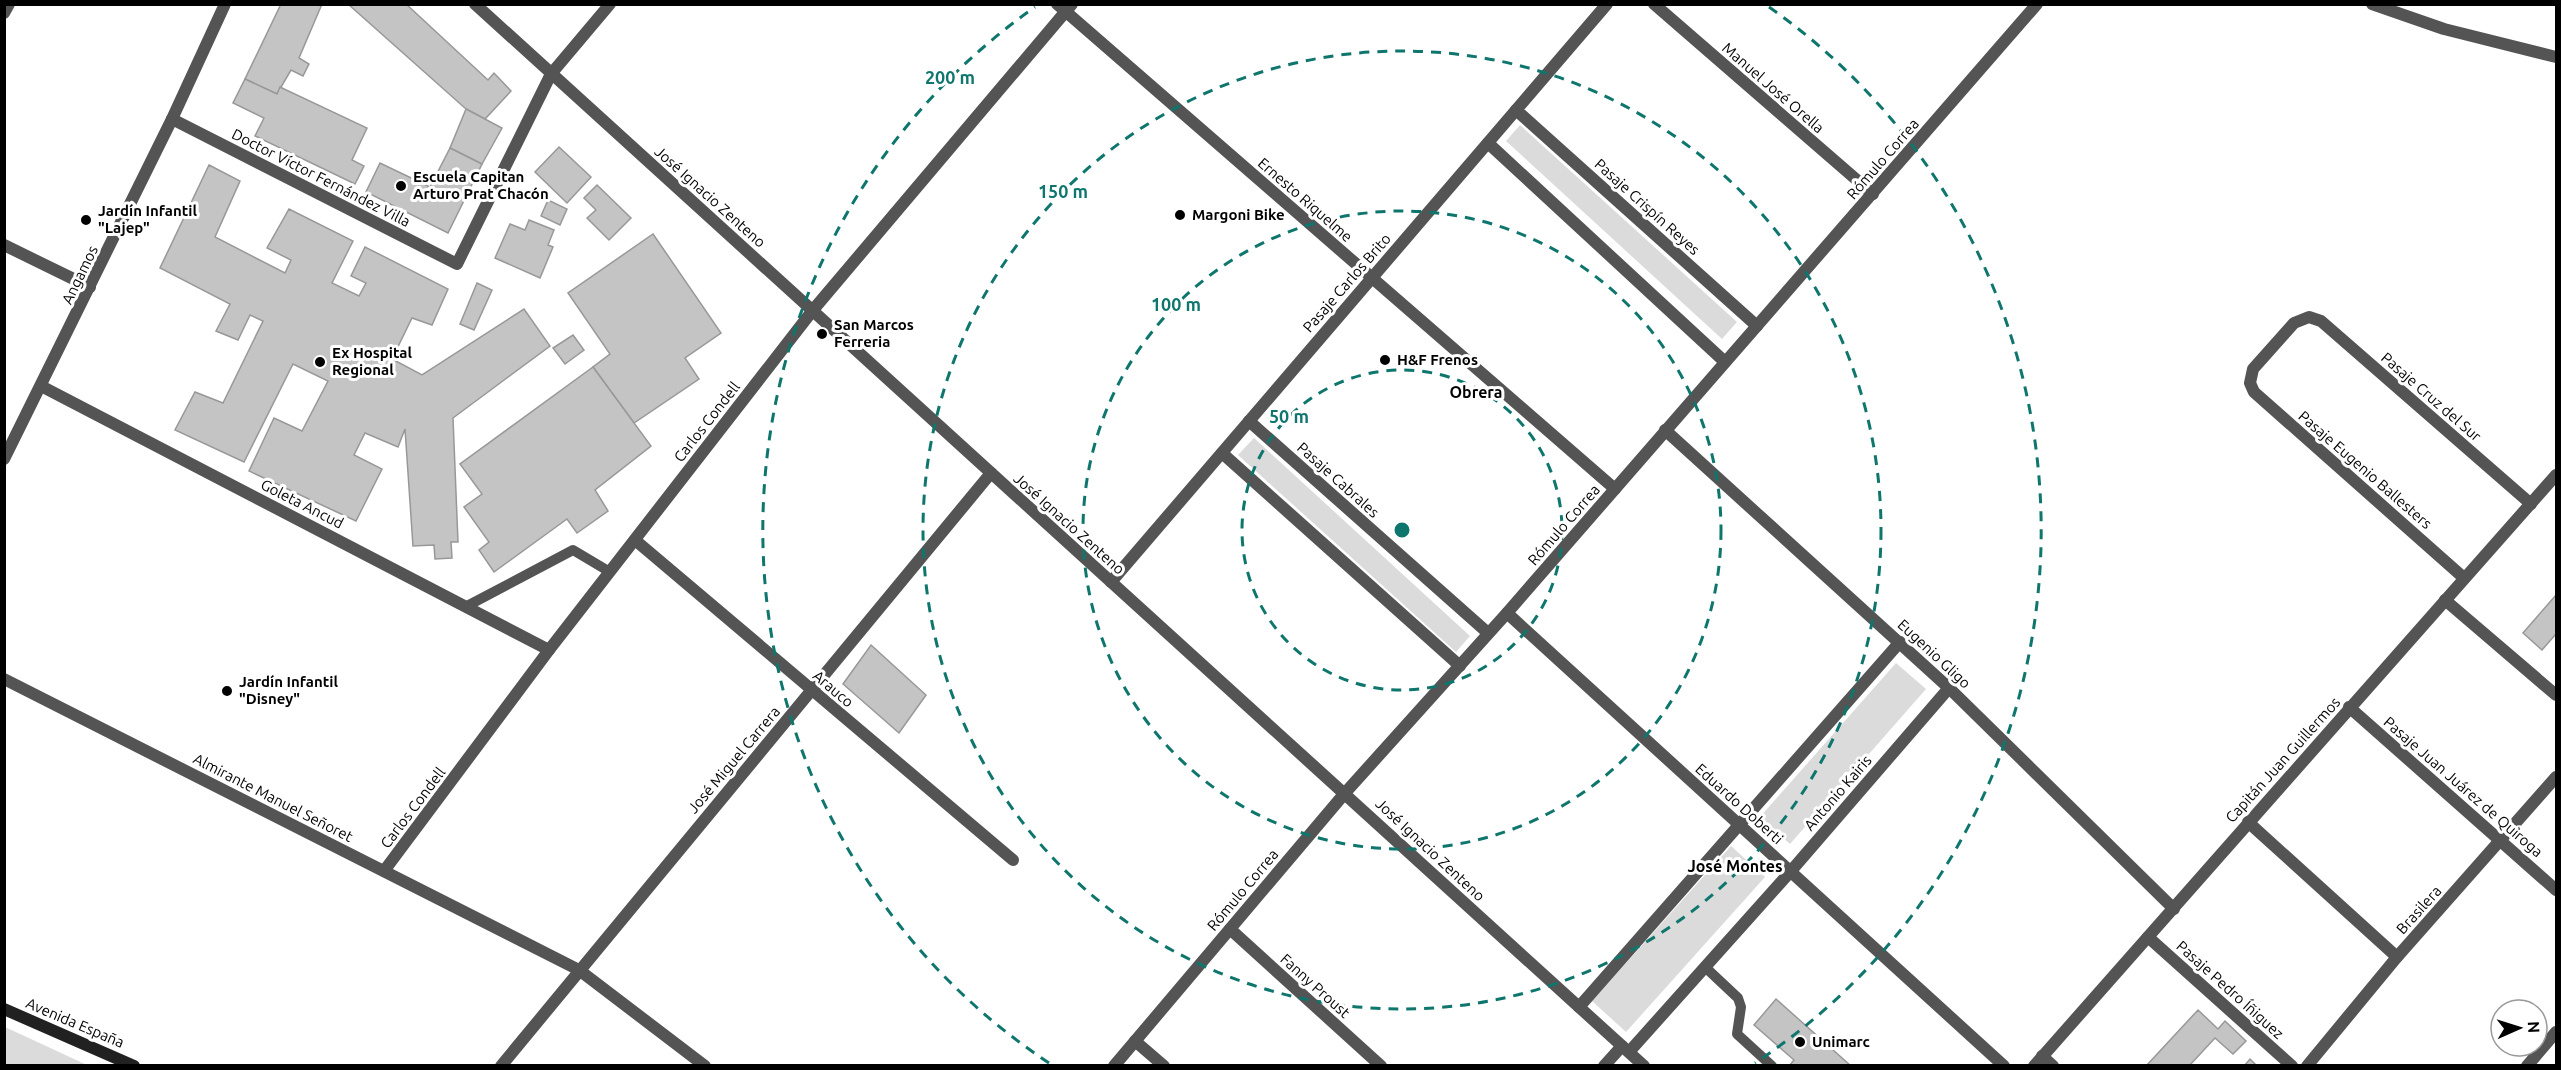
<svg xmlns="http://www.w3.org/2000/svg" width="2561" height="1070" font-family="Ubuntu,sans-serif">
  <rect width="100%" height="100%" fill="#fff"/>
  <g fill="#dbdbdb">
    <polygon points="1520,125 1737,322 1722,339 1506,141"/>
    <polygon points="1254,438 1470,636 1456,652 1238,455"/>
    <polygon points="1896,663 1926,689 1790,844 1760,817"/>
    <polygon points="1731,846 1765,877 1626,1032 1592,1001"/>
    <polygon points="5,1027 87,1065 5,1065"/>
  </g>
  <g fill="#c4c4c4" stroke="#989898" stroke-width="1.5">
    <polygon points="281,4 322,4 299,58 309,64 303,76 291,70 277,94 245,79"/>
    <polygon points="348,4 406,4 488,80 494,73 511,91 485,119 466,109"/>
    <polygon points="245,79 277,94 280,87 367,128 352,160 364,166 355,184 255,136 264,118 233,103"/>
    <polygon points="466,109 502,128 482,164 450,148"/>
    <polygon points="559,147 591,177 567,203 535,172"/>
    <polygon points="450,148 482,164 448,233 366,192 380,163 430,187"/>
    <polygon points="209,165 240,181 215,237 285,273 291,260 267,248 289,209 353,241 332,283 359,296 366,283 351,276 365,247 448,289 432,325 412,318 392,359 422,375 524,309 550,346 453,418 458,542 451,542 452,558 435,559 434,545 413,546 405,429 398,447 365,433 354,455 382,469 356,521 249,471 274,418 302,431 328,381 293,364 244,462 175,430 195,392 223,403 263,321 250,315 238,340 216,331 230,304 160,268"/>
    <polygon points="597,185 631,218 609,240 587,218 596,210 584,198"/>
    <polygon points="548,200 567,209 560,225 541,216"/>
    <polygon points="529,220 554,230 548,245 553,247 540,278 495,258 510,224 525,230"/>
    <polygon points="653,234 721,333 685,358 699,379 634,423 593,367 610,354 568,293"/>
    <polygon points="477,283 492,290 474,330 460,324"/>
    <polygon points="573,335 584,350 565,364 553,348"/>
    <polygon points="593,367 651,446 595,490 608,511 577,533 567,519 494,572 479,550 489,542 464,507 482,494 460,464"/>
    <polygon points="2556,595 2556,634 2542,650 2523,633"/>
    <polygon points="871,645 926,695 899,733 843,684"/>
    <polygon points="1776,999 1851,1066 1789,1066 1794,1060 1754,1025"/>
    <polygon points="2198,1010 2218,1029 2225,1021 2246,1041 2233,1054 2215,1038 2189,1066 2146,1066"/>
    <polygon points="2250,1059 2257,1066 2244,1066"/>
  </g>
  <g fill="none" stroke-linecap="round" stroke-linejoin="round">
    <g stroke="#545454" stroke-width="10">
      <polyline points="467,606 573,550 610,572"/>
      <polyline points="1705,967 1738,998 1741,1007 1737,1034 1772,1066"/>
    </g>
    <g stroke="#545454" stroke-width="12">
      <polyline points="1057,4 1615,489"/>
      <polyline points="1654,4 1873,194"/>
      <polyline points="2372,4 2444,29 2556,57"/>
      <polyline points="4,13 9,4"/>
      <polyline points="1516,110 1757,326"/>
      <polyline points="172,119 457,264 551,74 610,4"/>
      <polyline points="1488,143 1725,362"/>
      <polyline points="4,245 90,287"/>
      <polyline points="41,386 549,650"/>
      <polyline points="1249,421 1488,633"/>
      <polyline points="1665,430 1949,688 2174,909"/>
      <polyline points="1222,453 1460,666"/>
      <polyline points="635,540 1013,860"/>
      <polyline points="2464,578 2254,392 2250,383 2253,369 2294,323 2309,317 2321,321 2531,504"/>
      <polyline points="1111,582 1607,4"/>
      <polyline points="2445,600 2556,695"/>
      <polyline points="1507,613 2004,1066"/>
      <polyline points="4,679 579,970 705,1066"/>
      <polyline points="2349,707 2556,890"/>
      <polyline points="2248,822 2397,957"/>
      <polyline points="384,871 549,650 813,310"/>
      <polyline points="1230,929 1381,1066"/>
      <polyline points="2148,937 2292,1066"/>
      <polyline points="1579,1007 1900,642"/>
      <polyline points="1135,1041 1164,1066"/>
      <polyline points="1629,1052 1791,871 1949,688"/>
      <polyline points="2042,1056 2053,1066"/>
      <polyline points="501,1066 991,473"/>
      <polyline points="1114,1066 1345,793"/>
      <polyline points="1604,1066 1622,1046"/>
      <polyline points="2307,1066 2397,957 2556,777"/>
      <polyline points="2527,1066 2556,1032"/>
    </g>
    <g stroke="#545454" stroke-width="12">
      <polyline points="475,4 1644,1066"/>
      <polyline points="813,310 1072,4"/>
      <polyline points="4,459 172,119 225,4"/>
      <polyline points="1345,793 1507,613 2037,4"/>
      <polyline points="2034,1066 2556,475"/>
    </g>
    <polyline stroke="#212121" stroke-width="12" points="4,1009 134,1066"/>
  </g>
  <g fill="none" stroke="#0f766e" stroke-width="3" stroke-dasharray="10 8">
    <circle cx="1402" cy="530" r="160"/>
    <circle cx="1402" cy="530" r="319"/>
    <circle cx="1402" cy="530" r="479"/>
    <path d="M1049 1063A639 639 0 0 1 1035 7M1769 7A639 639 0 0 1 1755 1063"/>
  </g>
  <g fill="#000" stroke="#fff" stroke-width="2">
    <circle cx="401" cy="186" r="6"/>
    <circle cx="1180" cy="215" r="6"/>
    <circle cx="86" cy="220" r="6"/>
    <circle cx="822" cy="334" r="6"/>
    <circle cx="1385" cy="360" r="6"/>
    <circle cx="320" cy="362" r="6"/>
    <circle cx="227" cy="691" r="6"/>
    <circle cx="1800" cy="1042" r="6"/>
  </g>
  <g text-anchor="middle" stroke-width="6" stroke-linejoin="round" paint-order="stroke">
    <g font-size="15" fill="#000" stroke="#fff">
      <text transform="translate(1773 88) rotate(41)" y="5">Manuel José Orella</text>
      <text transform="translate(1883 159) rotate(-49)" y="5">Rómulo Correa</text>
      <text transform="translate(321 178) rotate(27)" y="5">Doctor Víctor Fernández Villa</text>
      <text transform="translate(710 197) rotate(42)" y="5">José Ignacio Zenteno</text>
      <text transform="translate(1305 200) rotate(41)" y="5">Ernesto Riquelme</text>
      <text transform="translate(1647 207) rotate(42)" y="5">Pasaje Crispín Reyes</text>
      <text transform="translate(80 275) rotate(-64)" y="5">Angamos</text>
      <text transform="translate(1347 283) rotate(-49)" y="5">Pasaje Carlos Brito</text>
      <text transform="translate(2431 397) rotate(41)" y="5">Pasaje Cruz del Sur</text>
      <text transform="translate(707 422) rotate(-52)" y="5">Carlos Condell</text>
      <text transform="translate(2365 470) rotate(41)" y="5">Pasaje Eugenio Ballesters</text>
      <text transform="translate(1338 480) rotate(42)" y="5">Pasaje Cabrales</text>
      <text transform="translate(302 504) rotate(27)" y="5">Goleta Ancud</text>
      <text transform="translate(1069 524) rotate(42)" y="5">José Ignacio Zenteno</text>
      <text transform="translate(1564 525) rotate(-49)" y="5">Rómulo Correa</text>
      <text transform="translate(1934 654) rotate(43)" y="5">Eugenio Gligo</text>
      <text transform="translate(833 689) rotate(40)" y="5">Arauco</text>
      <text transform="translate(734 760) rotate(-50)" y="5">José Miguel Carrera</text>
      <text transform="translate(2283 760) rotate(-48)" y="5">Capitán Juan Guillermos</text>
      <text transform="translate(2463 787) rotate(41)" y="5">Pasaje Juan Juárez de Quiroga</text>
      <text transform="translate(1838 793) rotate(-49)" y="5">Antonio Kairis</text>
      <text transform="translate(273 798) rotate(27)" y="5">Almirante Manuel Señoret</text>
      <text transform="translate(1739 804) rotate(42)" y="5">Eduardo Doberti</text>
      <text transform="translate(413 808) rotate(-53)" y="5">Carlos Condell</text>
      <text transform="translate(1430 850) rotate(43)" y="5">José Ignacio Zenteno</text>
      <text transform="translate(1243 890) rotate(-50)" y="5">Rómulo Correa</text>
      <text transform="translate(2419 910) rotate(-48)" y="5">Brasilera</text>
      <text transform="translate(1315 986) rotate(42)" y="5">Fanny Proust</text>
      <text transform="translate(2230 990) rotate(42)" y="5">Pasaje Pedro Íñiguez</text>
      <text transform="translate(75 1023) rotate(23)" y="5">Avenida España</text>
    </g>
    <g font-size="15" font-weight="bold" fill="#000" stroke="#fff" text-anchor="start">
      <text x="413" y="182">Escuela Capitan<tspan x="413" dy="17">Arturo Prat Chacón</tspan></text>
      <text x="98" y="216">Jardín Infantil<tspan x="98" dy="17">"Lajep"</tspan></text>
      <text x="1192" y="220">Margoni Bike</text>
      <text x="834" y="330">San Marcos<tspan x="834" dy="17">Ferreria</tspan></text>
      <text x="332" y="358">Ex Hospital<tspan x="332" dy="17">Regional</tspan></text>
      <text x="1397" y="365">H&amp;F Frenos</text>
      <text x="239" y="687">Jardín Infantil<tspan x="239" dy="17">"Disney"</tspan></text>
      <text x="1812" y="1047">Unimarc</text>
    </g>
    <g font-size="16" font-weight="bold" fill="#000" stroke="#fff">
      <text x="1476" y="398">Obrera</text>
      <text x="1735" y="872">José Montes</text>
    </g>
  </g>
  <circle cx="1402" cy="530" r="9" fill="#0f766e" stroke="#fff" stroke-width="3"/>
  <g font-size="18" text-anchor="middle" font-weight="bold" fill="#0f766e" stroke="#fff" stroke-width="6" stroke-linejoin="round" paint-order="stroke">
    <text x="950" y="84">200 m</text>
    <text x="1063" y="198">150 m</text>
    <text x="1176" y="311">100 m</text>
    <text x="1289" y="423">50 m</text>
  </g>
  <rect width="2561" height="1070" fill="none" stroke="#000000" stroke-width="12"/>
  <g transform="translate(2519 1028) rotate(87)"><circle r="28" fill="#ffffff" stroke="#999999" stroke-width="1.5"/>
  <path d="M0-4.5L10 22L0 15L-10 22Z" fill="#000000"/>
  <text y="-9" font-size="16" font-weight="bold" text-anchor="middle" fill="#000000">N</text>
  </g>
</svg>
